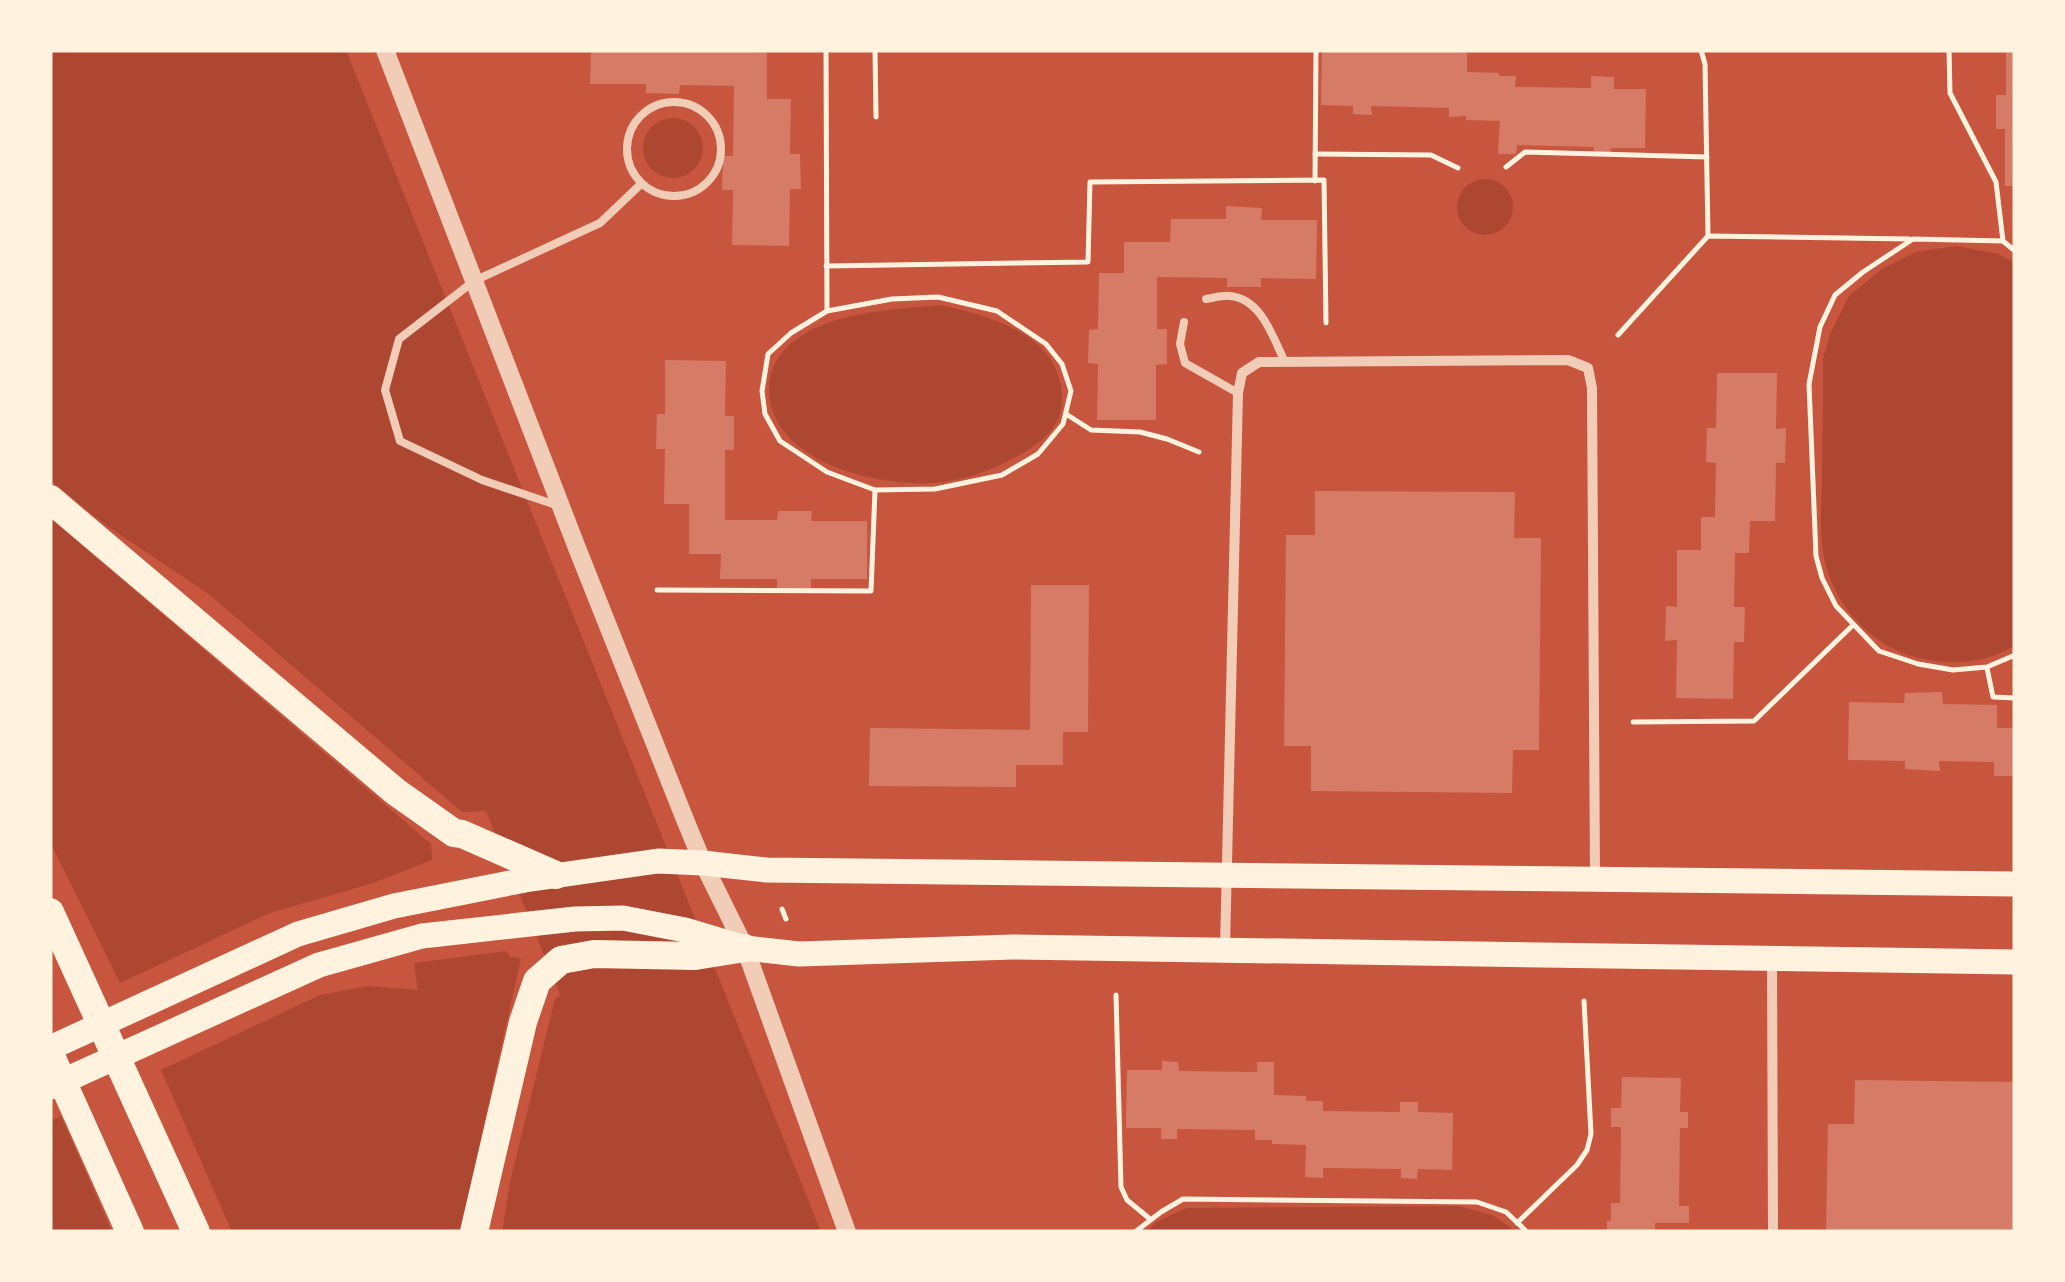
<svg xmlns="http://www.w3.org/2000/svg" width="2065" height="1282" font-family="'Space Grotesk',sans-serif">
  <rect width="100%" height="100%" fill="#c8553d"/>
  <g fill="#ae4732">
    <polygon points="50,50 346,50 821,1232 502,1232 510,1182 555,999 560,995 486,811 462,812 210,595 103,523 50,480"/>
    <circle cx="673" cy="148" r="30"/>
    <circle cx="1485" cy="207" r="28"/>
    <path d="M1956,246l42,8 17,9v382c-27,18 -64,21 -96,13 -45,-11 -81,-48 -93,-92 -8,-29 -4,-63 -4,-92 1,-38 1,-77 1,-115l7,-25 19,-38 33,-27 34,-17z"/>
    <path d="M940,305c50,11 121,29 122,93 0,25 -15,41 -36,53 -34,21 -75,35 -115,32 -55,-3 -144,-28 -142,-97 1,-18 10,-34 25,-45 39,-30 99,-31 146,-36z"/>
    <polygon points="50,518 431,844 432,860 373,883 270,913 120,983 50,842"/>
    <polygon points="506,951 511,957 521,958 460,1232 232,1232 161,1070 320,995 368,986 418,990 414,963"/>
    <polygon points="61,1116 112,1232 50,1232 50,1121"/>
    <polygon points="1458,1206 1492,1215 1517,1232 1146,1232 1156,1222 1187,1208"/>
  </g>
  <g fill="#d67c66">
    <polygon points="591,50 767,51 767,99 791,99 790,154 800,154 801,189 790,189 789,246 732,245 733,190 722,190 723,156 733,156 734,86 680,85 679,94 646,93 646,84 590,84"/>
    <polygon points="1322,50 1467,50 1467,72 1499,73 1499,76 1516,76 1515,87 1591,88 1591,76 1614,77 1614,89 1646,89 1645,148 1611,148 1610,156 1593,155 1594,147 1517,145 1516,154 1498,154 1500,121 1466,120 1466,116 1449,117 1449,108 1371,106 1372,115 1353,114 1353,106 1321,105"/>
    <polygon points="2006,50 2015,50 2015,186 2005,186 2005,129 1996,129 1996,95 2006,95"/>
    <polygon points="1226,206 1262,208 1261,220 1317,220 1316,279 1261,278 1261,287 1227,287 1227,278 1157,277 1157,329 1167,329 1167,364 1156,365 1156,420 1097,420 1098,364 1088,363 1089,330 1098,329 1099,273 1124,273 1124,242 1170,242 1171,219 1226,219"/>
    <polygon points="665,360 726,361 725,416 734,416 734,450 725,450 725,520 777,520 778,511 812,511 811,521 867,521 867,579 811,579 811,588 777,588 777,579 720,579 721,554 689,554 689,504 664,504 665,449 656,449 657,414 665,414"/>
    <polygon points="1717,373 1777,373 1776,429 1786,428 1785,463 1776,463 1775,521 1750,521 1749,553 1735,553 1734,607 1745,607 1744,642 1734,642 1733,699 1676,698 1677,640 1665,641 1666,606 1677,607 1677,550 1701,550 1701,517 1715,517 1716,463 1706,462 1707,428 1716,428"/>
    <polygon points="1315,491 1515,492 1514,538 1541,538 1539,750 1513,750 1512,793 1311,791 1311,746 1284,746 1286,535 1315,535"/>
    <polygon points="1031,585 1089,585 1088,732 1063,732 1063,765 1016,765 1016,787 869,786 870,728 1030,730"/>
    <polygon points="1942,692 1943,704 1997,705 1997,728 2015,728 2015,776 1994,776 1994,762 1939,761 1940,771 1905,769 1905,761 1848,760 1849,702 1904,703 1905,693"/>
    <polygon points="1162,1061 1178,1062 1179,1071 1257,1072 1257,1062 1274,1062 1274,1095 1306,1096 1306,1101 1323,1101 1323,1111 1400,1112 1400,1102 1418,1102 1418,1112 1453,1113 1452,1170 1418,1169 1417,1179 1401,1178 1401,1169 1323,1168 1323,1178 1305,1177 1306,1145 1272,1144 1272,1140 1255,1140 1255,1130 1177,1129 1177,1139 1161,1139 1161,1128 1126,1128 1127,1070 1162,1070"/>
    <polygon points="1622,1077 1681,1078 1680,1112 1688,1112 1688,1128 1680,1128 1679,1206 1689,1206 1689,1223 1655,1223 1655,1232 1607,1232 1607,1221 1611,1221 1611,1203 1620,1203 1621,1127 1611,1127 1611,1108 1621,1108"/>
    <polygon points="1855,1080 2015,1082 2015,1232 1826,1232 1828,1124 1854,1124"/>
  </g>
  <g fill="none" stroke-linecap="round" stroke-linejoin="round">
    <g stroke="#fff3e0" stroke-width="5">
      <polyline points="826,50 827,311"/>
      <polyline points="875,50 876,117"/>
      <polyline points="1701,50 1705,64 1708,236"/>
      <polyline points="1949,50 1950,93 1996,182 2003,241"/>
      <polyline points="1315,154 1431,155 1458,168"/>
      <polyline points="1506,167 1525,152 1707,157"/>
      <polyline points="1315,181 1316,50"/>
      <polyline points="2015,251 2003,241 1913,239 1863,272 1835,295 1820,327 1809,384 1816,556 1822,578 1836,606 1879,651 1918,664 1953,670 1987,667 2015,655"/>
      <polyline points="826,266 1088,262 1090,182 1324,180 1326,323"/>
      <polygon points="938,297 997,311 1046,344 1062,364 1071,391 1063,424 1038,454 1002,475 935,489 875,490 827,472 780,441 765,414 762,391 768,354 791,333 827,311 892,299"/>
      <polyline points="1618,335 1708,236 1910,239"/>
      <polyline points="1066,414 1091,430 1140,432 1167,439 1199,452"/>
      <polyline points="657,590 871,591 875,490"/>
      <polyline points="1987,668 1993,697 2015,698"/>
      <polyline points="1633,722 1754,721 1853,625"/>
      <polyline points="782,909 786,919"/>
      <polyline points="1116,995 1121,1187 1127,1200 1150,1219"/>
      <polyline points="1517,1223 1577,1165 1587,1150 1591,1134 1584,1001"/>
      <polyline points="1135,1232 1161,1212 1183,1199 1477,1202 1506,1212 1527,1232"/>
    </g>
    <g stroke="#f1ccb7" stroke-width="8">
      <circle cx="674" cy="149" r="47"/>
      <path d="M1206,299c7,-1 17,-4 24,-3 32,3 43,42 55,66"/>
      <polyline points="1184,322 1180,344 1185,363 1238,393"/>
      <polyline points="556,505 482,480 400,441 385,390 399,339 474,281 600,223 641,184"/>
    </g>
    <g stroke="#f1ccb7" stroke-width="10">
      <polyline points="1225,948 1238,393 1242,373 1259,362 1568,360 1588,368 1592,388 1595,878"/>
      <polyline points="1772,960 1773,1232"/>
    </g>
    <polyline stroke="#f1ccb7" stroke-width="18" points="385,50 577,548 686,822 703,863 745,948 847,1232"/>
    <g stroke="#fff3e0" stroke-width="25">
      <polyline points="50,1048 298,934 394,906 525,880 658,861 703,863 766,870 2015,884"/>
      <polyline points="50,1087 319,965 422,936 575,919 623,918 685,930 745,948 799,954 1013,947 2015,962"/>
    </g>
    <g stroke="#fff3e0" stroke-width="28">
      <polyline points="50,499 396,792 454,833 462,834 556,875"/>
      <polyline points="50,912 196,1232"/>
      <polyline points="50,1054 130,1232"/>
      <polyline points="474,1232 523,1022 537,981 561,960 594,954 695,956 745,948"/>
    </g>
  </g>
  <rect width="2065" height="1282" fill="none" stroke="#fff3e0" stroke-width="105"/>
</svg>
